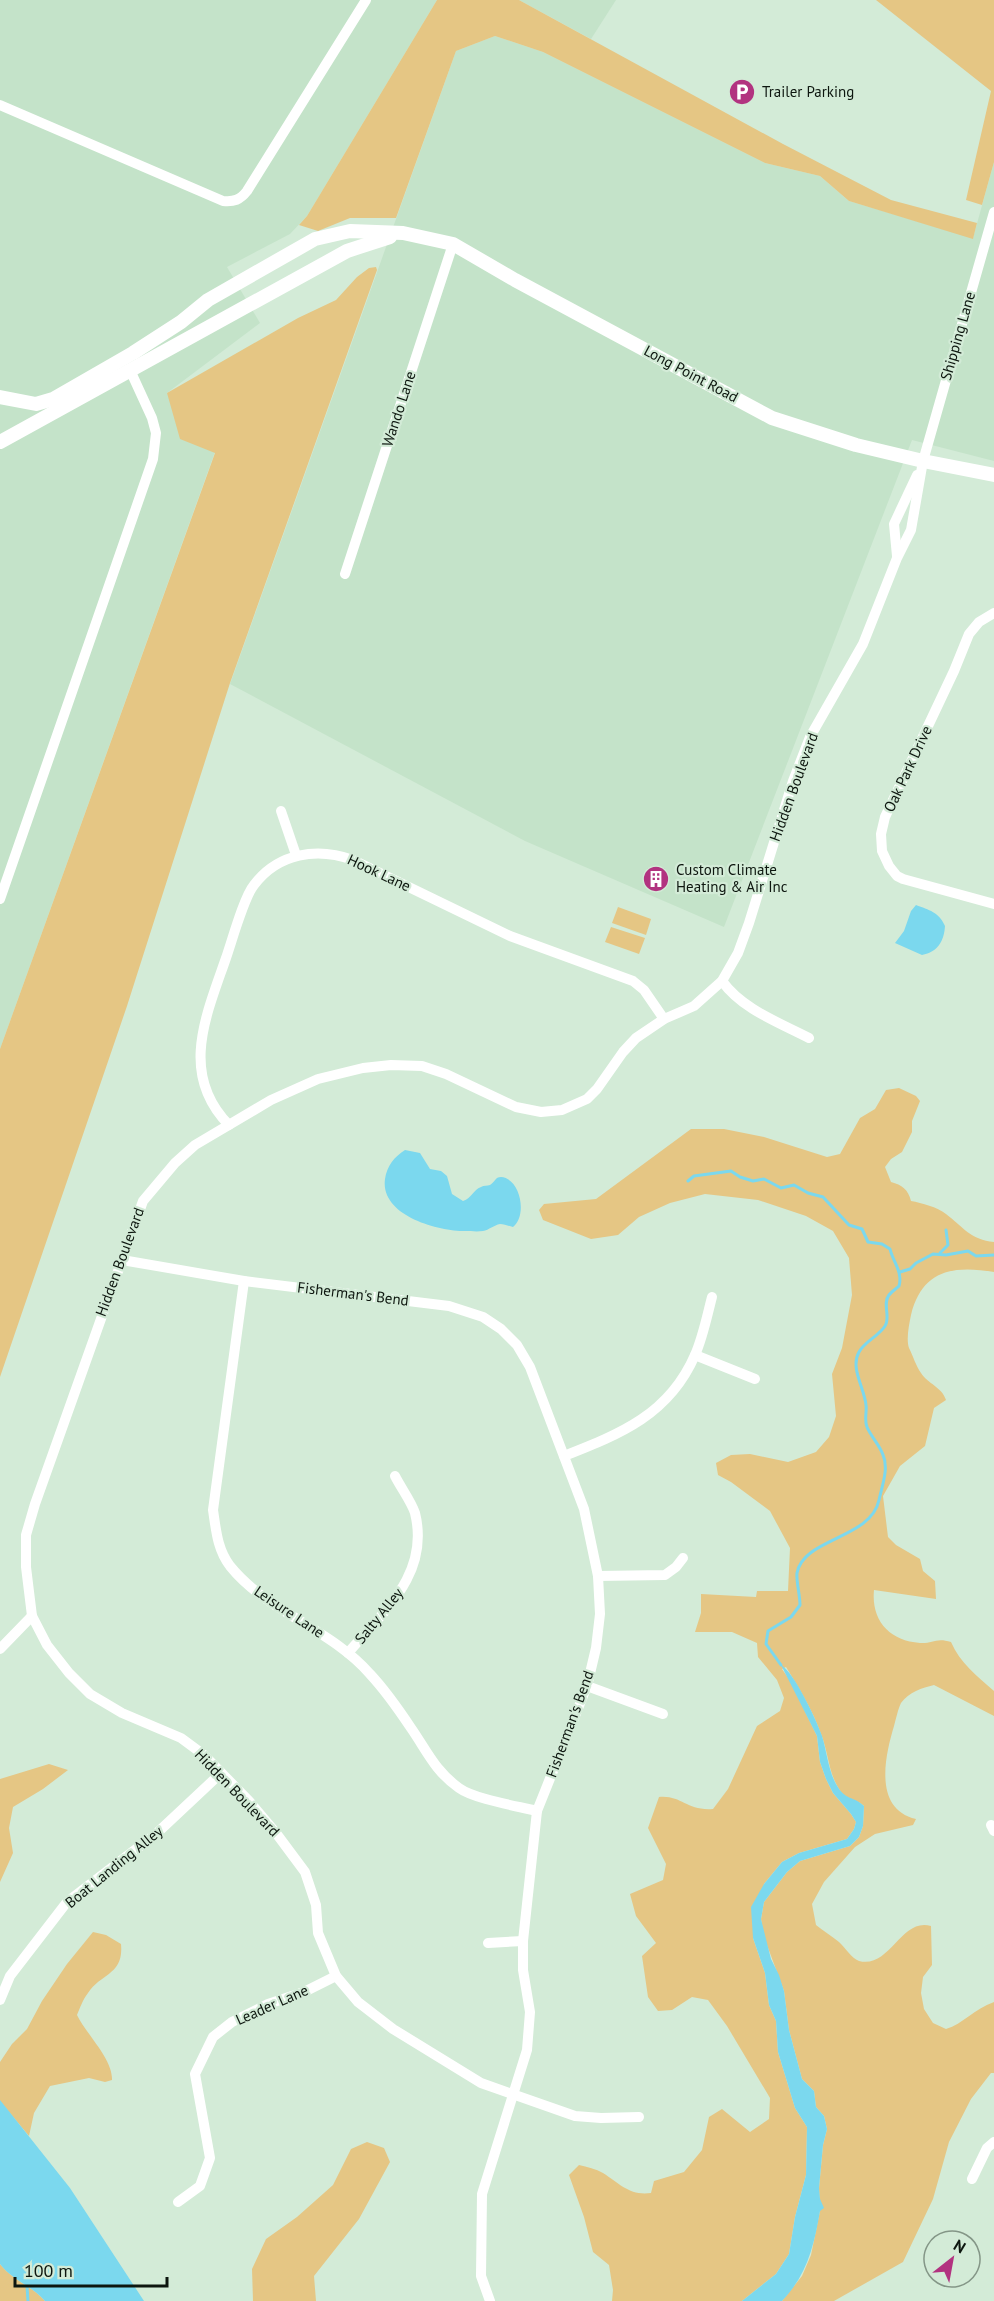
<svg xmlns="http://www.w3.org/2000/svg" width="994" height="2301" font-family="'PT Sans',sans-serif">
  <rect width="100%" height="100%" fill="#d3ebd7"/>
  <g fill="#c4e3c9">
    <polygon points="0,0 437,0 307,216 290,234 227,267 260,323 167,393 215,452 0,1049"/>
    <polygon points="519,0 616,0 591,39"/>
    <polygon points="495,36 543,52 765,163 820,176 849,201 973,238 994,162 994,461 912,440 724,927 525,841 230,684 456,51"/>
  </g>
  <g fill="#e5c684">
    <polygon points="437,0 519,0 783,144 891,200 977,223 973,239 849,201 820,176 765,163 543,52 495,36 456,51 396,218 350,218 318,231 299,225 307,216"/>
    <polygon points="876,0 994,0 994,162 982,205 966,200 991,91"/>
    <polygon points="376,267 377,270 230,683 127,1006 0,1377 0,1049 215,453 180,439 167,393 298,318 336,300 357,277 369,268"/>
    <polygon points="618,907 651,919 646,935 612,923"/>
    <polygon points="611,927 645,938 639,954 605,942"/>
    <path d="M899,1088l17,8 4,5 -8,20v11l-10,20 -11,7 -6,8 6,15c11,3 17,7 20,19 11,2 26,6 35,13 17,13 25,26 48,28v30c-41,-7 -72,-2 -83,43 -2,10 -5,24 -2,33 4,8 7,18 12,25 7,11 21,14 25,27l-12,8 -9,38 -25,20 -17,30 5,41 8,8 24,14 3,12 12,10 1,18 -62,-9c-3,30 15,51 46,53 12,1 16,-6 31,-1 9,21 26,34 43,49v25l-60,-31c-12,3 -25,7 -33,18 -3,6 -5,16 -7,23 -9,30 -21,83 22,93l-3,6 -38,9 -20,13 -31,35 -12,22 4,21c7,6 16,11 23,17 6,5 12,16 20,19 31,8 42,-44 72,-35l1,39 -9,12 -2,16 3,16 9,14 13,6c17,-5 28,-20 48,-27v71h-3l-20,26 -22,43 -16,57 -30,63 -69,39h-52l20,-25 9,-21 9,-44 -1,-23 4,-43 4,-16 -3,-13 -8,-9 -2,-16 -12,-12 -13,-49 -5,-39 -20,-54 -3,-18 3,-17 23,-30 13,-11 50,-15 9,-9 4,-11 1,-20c-7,-7 -17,-6 -23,-14 -13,-18 -12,-38 -20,-58 -8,-23 -22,-46 -35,-67l-4,2 7,10 28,57 3,26 6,17 7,14 18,21 5,8 -2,7 -7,10 -48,14 -17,9 -18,22 -11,54 12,35 4,32 7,16 2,31 17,56 12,19 -1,48 -11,42 -6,37 -13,20 -34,27h-130l1,-11 -4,-25 -16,-13 -9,-35 -15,-42 10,-10c8,2 17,4 24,8 17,11 27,23 48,20l3,-12 30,-9 18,-22 7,-33 13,-8 28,23 19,-13 1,-21 -43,-72 -19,-26 -16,-3 -20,13 -14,1 -10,-14 -6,-41 14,-13 -20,-27 -6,-22 33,-14 3,-16 -18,-36 11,-31c23,-2 27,14 54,12l15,-20 29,-63 23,-15 4,-13 -7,-18 -19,-23 -1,-14 -25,-11h-37l6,-19v-19l55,3 1,-6h31l2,-43 -20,-37 -39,-29 -13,-7 -2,-12 15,-8 19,-1 38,8 28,-10 13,-15 7,-21 -4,-42 10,-26 10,-53 -3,-37 -16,-27 -27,-15 -48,-16 -53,-6 -35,9 -31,14 -21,18 -27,4 -48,-19 -4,-10 5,-6 52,-5 95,-70h33l40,8 63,20 13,-3 20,-36 15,-9 11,-19z"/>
    <polygon points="49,1764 68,1770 43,1789 13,1807 9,1828 13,1853 0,1882 0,1779"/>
    <path d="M93,1932l13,3 15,9c3,31 -20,29 -33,49 -5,6 -8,15 -11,22 9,19 36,44 35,65l-7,2 -16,-4 -39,8 -16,27 -5,23 -29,-35v-39l12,-18 15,-15 15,-28 25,-37z"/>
    <polygon points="367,2142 384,2148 390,2162 359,2219 314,2276 316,2301 253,2301 252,2269 266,2239 297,2217 333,2185 351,2149"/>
    <path d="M0,2264c12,16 32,22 45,37h-45z"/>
  </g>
  <g fill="#7bd8ee">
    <path d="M916,905c13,5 23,7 29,21 -1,15 -7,26 -23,29l-27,-12 9,-12 7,-20z"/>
    <path d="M405,1150l15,3 10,16 11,2 6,5 5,18 11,7c9,-3 10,-11 18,-14 3,-2 6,-1 9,-2 5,-3 5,-8 11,-8 19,1 27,38 12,50 -4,-1 -9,-3 -13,-3 -6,1 -11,6 -17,7 -6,1 -13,0 -18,0 -28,0 -85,-16 -80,-52 2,-13 9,-22 20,-29z"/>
    <path d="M781,1665c13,7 36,56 41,71 5,16 6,33 14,48 10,18 17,11 28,22l-1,20 -4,11 -9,9 -50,15 -13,11 -23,30 -3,17 10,40 8,16 5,16 5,39 13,49 12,12 2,16 8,9 3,13 -4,16 -4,43 1,11 4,9 -4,3c-6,35 -13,64 -38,90h-40l34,-27 13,-20 6,-37 11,-42 1,-48 -12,-19 -17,-56 -2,-31 -7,-16 -4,-32 -12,-35 -2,-31 13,-23 18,-22 17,-9 48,-14 7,-10 2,-7 -5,-8 -18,-21 -7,-14 -6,-17 -3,-26z"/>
    <path d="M0,2100l70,88 74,113h-99c-13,-15 -33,-21 -45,-37z"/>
  </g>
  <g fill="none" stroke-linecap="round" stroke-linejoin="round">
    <g stroke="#7bd8ee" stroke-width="3">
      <path d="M688,1181l6,-5 37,-5 9,6 13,4 11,-2 17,9 13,-3 14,8 15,4 26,28 13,4 6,13 14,2 8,5c3,13 13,23 9,37 -3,3 -7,5 -10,9 -7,9 2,22 -4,31 -6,10 -20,15 -26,26 -9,16 5,35 7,53 1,7 -2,15 1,22 4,10 13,18 16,28 6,13 -1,31 -4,45 -8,39 -76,38 -82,73 -1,8 3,22 3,32l-9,12 -23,14 -2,13 15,21"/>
      <polyline points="940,1253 948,1245 946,1230"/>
      <polyline points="900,1272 910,1269 916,1263 933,1254 946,1255 968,1251 976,1256 994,1255"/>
      <polyline points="27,2286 28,2301"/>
    </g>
    <g stroke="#fff" stroke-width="10">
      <path d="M0,105l223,96c11,1 17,-1 24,-10l119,-191"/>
      <polyline points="897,556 894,524 917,475"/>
      <polyline points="345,574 453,244"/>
      <polyline points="994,613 979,622 969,634 954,671 885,817 881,834 882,851 889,866 897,876 903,879 994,904"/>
      <polyline points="281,811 296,855"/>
      <polyline points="0,899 153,459 156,433 152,418 130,370"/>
      <path d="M722,981c20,28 56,41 87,57"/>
      <path d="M229,1125c-50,-51 -23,-109 -3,-167 6,-17 18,-61 28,-73 24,-32 63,-38 99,-25l157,76 123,45 11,9 20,29"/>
      <polyline points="122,1260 244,1281 449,1306 483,1317 501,1329 517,1345 530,1367 584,1509 598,1576 600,1614 596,1648 587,1686 537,1811 523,1941 523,1970 530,2012 527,2050 482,2194 481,2276 490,2301"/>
      <path d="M244,1281l-31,229c3,19 4,39 17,56 37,46 101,63 140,108 15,16 29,36 41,54 16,23 24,43 48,60 15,11 58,18 78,23"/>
      <polyline points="695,1355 755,1379"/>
      <path d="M564,1456c56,-22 105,-41 131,-101 8,-18 12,-39 17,-58"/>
      <polyline points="598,1576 665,1575 676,1567 683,1558"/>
      <polyline points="0,1649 32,1616"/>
      <path d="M348,1653c36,-42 82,-79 67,-140 -4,-12 -14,-25 -20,-37"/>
      <polyline points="587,1686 663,1714"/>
      <polyline points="991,1825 994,1831"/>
      <polyline points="488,1943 523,1941"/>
      <polyline points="0,2000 10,1976 67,1902 157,1833 221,1773"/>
      <polyline points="639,2117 601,2118 575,2116 481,2083 393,2029 358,2002 336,1976 318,1933 316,1905 305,1872 276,1833 249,1801 204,1755 181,1738 122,1713 90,1694 69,1673 47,1645 32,1616 26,1567 26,1535 35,1504 143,1201 175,1163 195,1145 271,1100 318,1079 363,1068 391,1065 422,1066 446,1074 516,1107 541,1112 562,1110 587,1099 597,1089 623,1052 636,1038 664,1019 694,1006 722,981 738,953 749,923 793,781 810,737 863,644 897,558 911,530 923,461 994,212"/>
      <polyline points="972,2179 987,2148 994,2142"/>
      <polyline points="178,2202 200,2186 210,2158 195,2074 213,2037 232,2022 268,2004 304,1992 336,1976"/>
    </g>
    <g stroke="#fff" stroke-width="14">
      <polyline points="0,397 36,404 53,399 133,353 181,322 208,300 315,239 350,231 403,233 453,244 515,280 772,418 856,445 923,461 994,475"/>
      <polyline points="0,442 347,251 390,237"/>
    </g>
  </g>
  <defs>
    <g id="parking-disc" transform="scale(1.35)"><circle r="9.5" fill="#b23380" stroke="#d3ebd7"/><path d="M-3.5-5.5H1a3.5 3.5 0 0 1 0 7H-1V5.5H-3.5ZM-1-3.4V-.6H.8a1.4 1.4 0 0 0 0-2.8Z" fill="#fff"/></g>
    <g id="building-disc" transform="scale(1.35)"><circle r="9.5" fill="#b23380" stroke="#d3ebd7"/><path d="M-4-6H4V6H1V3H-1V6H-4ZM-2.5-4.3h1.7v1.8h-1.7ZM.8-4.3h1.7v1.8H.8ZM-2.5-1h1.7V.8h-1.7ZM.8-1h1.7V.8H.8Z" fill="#fff"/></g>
  </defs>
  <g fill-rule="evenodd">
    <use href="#parking-disc" x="742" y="92"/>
    <use href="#building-disc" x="656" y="879"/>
  </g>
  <g text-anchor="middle" stroke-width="4.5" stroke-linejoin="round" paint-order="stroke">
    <g font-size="15" fill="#0d160f" stroke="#d3ebd7" text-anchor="start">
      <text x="762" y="97">Trailer Parking</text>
      <text x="676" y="875">Custom Climate<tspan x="676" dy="17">Heating &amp; Air Inc</tspan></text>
    </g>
    <g font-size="15" fill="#0d160f" stroke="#d3ebd7">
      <text transform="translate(958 336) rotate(-74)" y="5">Shipping Lane</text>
      <text transform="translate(691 374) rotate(28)" y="5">Long Point Road</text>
      <text transform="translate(399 409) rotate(-72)" y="5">Wando Lane</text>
      <text transform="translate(908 769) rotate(-65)" y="5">Oak Park Drive</text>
      <text transform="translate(794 787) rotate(-70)" y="5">Hidden Boulevard</text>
      <text transform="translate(379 873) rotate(25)" y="5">Hook Lane</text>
      <text transform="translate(120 1262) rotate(-70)" y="5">Hidden Boulevard</text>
      <text transform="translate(353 1294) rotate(7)" y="5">Fisherman's Bend</text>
      <text transform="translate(289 1612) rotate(34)" y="5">Leisure Lane</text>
      <text transform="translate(379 1616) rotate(-51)" y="5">Salty Alley</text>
      <text transform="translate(570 1724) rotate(-70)" y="5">Fisherman's Bend</text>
      <text transform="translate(237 1793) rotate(46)" y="5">Hidden Boulevard</text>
      <text transform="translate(114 1867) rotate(-39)" y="5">Boat Landing Alley</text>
      <text transform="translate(272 2005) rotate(-24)" y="5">Leader Lane</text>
    </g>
  </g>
  <g transform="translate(952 2259) rotate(31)"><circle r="28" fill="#d3ebd7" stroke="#849687" stroke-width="1.5"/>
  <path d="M0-4.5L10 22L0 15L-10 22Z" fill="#b23380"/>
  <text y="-9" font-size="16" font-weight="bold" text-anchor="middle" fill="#0d160f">N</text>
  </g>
  <path d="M15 2277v9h152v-9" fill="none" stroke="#0d160f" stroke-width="3"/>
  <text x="24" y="2277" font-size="18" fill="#0d160f" stroke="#d3ebd7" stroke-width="4.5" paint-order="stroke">100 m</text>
</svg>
